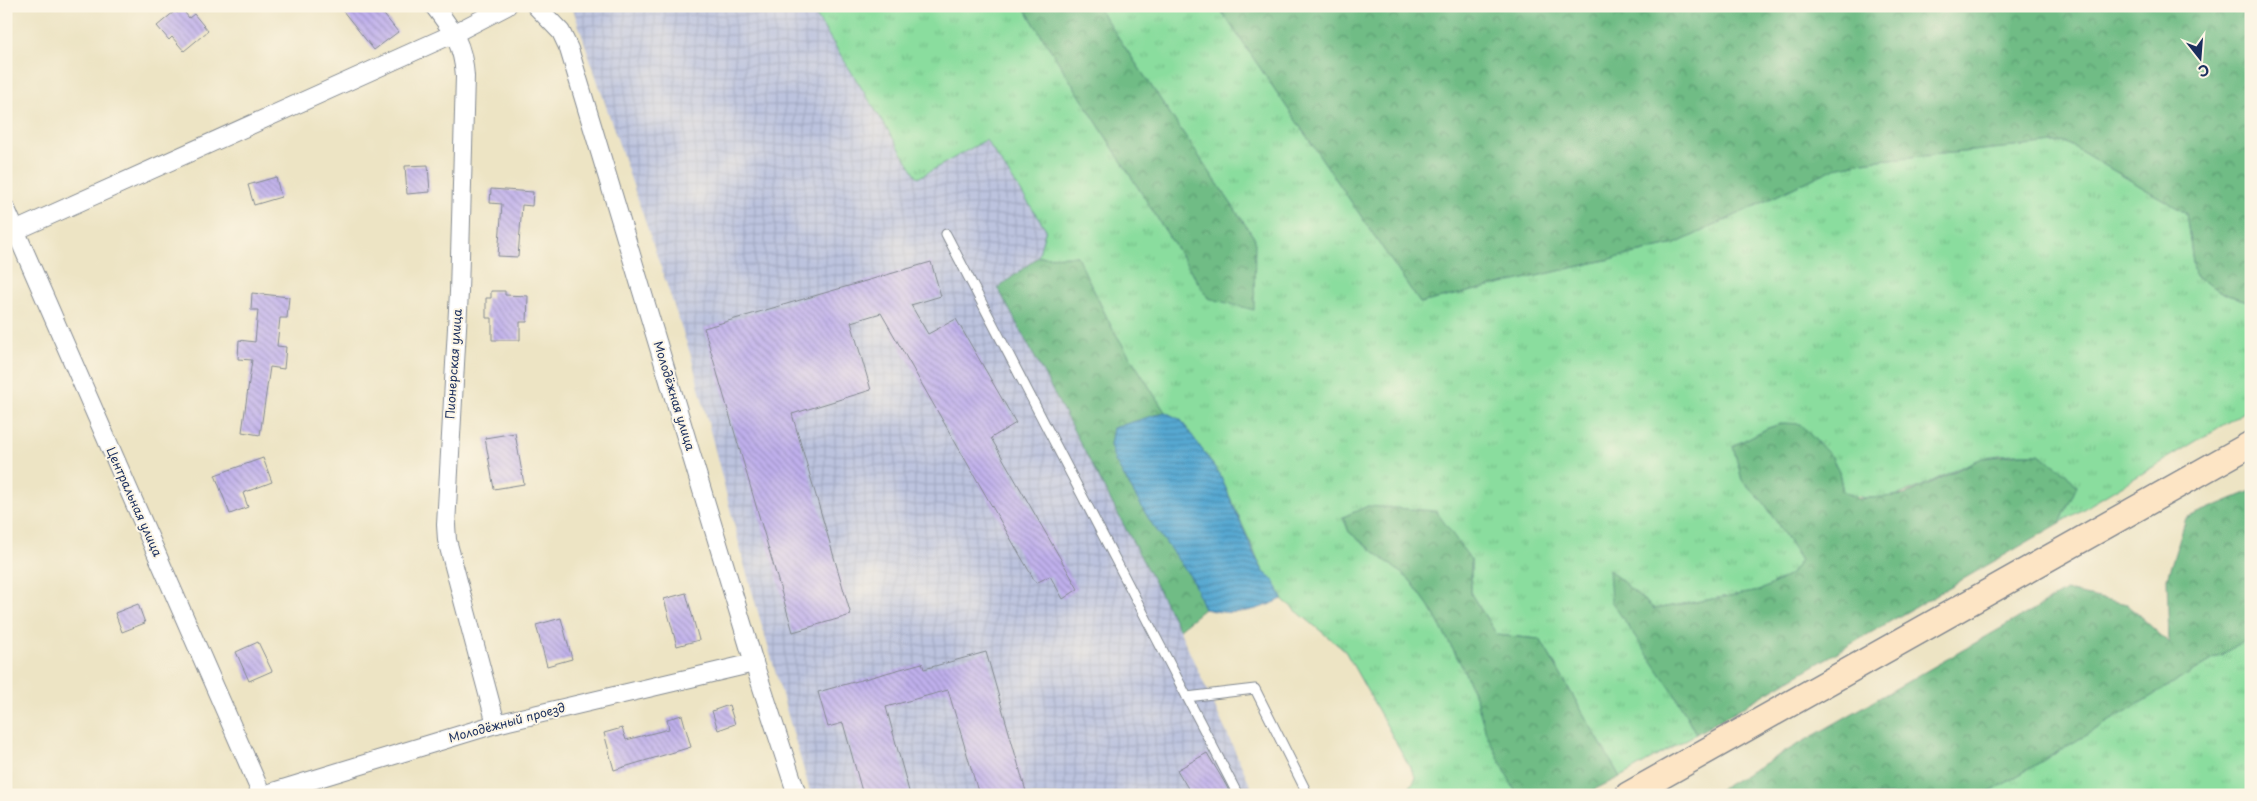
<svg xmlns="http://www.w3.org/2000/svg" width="2257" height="801" font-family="'Playpen Sans',sans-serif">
  <defs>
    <pattern id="industrial-grid" width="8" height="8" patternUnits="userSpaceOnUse" patternTransform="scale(1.25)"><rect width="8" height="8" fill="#bcc3de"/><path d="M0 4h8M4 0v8" fill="none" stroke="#a1a8c1"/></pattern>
    <pattern id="grass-tufts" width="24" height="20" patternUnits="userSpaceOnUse" patternTransform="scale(1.25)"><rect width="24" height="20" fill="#8add9e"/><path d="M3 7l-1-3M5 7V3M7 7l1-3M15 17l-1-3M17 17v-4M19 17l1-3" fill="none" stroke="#76be8a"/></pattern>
    <pattern id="forest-crowns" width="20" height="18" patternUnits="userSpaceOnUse" patternTransform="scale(1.25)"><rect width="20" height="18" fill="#6fbc85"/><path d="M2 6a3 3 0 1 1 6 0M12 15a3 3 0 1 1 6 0" fill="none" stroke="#5a9970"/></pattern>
    <pattern id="water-rules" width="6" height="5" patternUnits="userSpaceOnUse" patternTransform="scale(1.25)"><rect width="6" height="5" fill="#56a8d1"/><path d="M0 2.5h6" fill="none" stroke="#4689ad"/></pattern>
    <pattern id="building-back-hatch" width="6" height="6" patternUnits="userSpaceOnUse" patternTransform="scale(1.25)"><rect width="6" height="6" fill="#c0b0ec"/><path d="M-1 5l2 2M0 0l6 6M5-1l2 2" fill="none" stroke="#9b90c2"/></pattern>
  </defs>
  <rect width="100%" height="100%" fill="#fcf5e5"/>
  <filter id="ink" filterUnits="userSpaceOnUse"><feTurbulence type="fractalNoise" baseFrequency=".02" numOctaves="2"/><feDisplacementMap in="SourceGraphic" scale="10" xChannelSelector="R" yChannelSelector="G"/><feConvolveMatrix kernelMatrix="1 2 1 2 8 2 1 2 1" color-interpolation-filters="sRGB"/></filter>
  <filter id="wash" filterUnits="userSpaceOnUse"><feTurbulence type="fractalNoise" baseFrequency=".0096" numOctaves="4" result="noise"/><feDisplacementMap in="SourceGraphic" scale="20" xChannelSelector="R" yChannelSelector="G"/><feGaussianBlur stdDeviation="1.12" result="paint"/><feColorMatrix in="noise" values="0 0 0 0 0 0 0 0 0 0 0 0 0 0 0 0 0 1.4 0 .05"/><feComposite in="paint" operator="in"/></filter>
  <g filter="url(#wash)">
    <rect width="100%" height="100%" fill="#ede4c4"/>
    <polygon fill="url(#industrial-grid)" points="572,6 810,6 918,177 986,140 1047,229 1038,257 998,288 1179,629 1255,795 811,795 745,567 691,356"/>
    <g fill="url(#grass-tufts)" stroke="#52867e">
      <path d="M810,6h213l185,292 47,-59 -158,-233h121l202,297 255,-59 160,-76 34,-7 196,-19 121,71 9,63 32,19 24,7v106l-191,115 17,-37 -38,-32c-17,0 -43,-1 -58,5 -47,16 -86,54 -138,33l-4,-20 -55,-49 -16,5 -35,18 9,34 23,24 36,57 -11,14 -31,16 -105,18 -45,-39 87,164 -76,43 -80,-138 -43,-4 -26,-41v-34l-103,-54 -25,11 6,15 61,48 21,29 32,59 54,127h-113l12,-17 -71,-127 -63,-52 -7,-17 -12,-11 -43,-96 -39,-55 -16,-8 -53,-84 -35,-72 -39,1 8,-28 -60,-89 -68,38z"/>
      <polygon points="2251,637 2251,795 1985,795"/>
    </g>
    <g fill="url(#forest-crowns)" stroke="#457672">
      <polygon points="1023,6 1097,6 1255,239 1254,310 1208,298"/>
      <polygon points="1218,6 2251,6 2251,302 2227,295 2195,276 2186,213 2065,142 1869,161 1835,168 1675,244 1420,303"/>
      <polygon points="1077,256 1112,328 1165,412 1113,428 1110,445 1115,461 1150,521 1192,579 1204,609 1179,629 998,288 1038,257"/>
      <polygon points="1784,423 1800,424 1831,456 1839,472 1843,492 1859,499 1905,495 1982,458 2022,454 2039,454 2066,473 2077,486 2060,523 1696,734 1677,698 1611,601 1609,570 1654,609 1759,591 1790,575 1801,560 1765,504 1742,480 1733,446 1768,428"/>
      <polygon points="2251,491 2251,637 1985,795 1716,795 1715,792 2066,591 2127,604 2169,643 2167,578 2186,518"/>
      <polygon points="1368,506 1436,511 1471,560 1471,594 1497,635 1540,639 1620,777 1583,795 1517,795 1486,733 1476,699 1463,668 1431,609 1410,580 1349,532 1343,517"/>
    </g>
    <path fill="url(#water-rules)" stroke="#386c98" d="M1165,412l16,8 39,55 35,81 8,15 12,11 7,17c-28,13 -47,17 -78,10l-12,-30 -42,-58 -35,-60 -5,-16 3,-17z"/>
    <g id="blocks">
      <g fill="url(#building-back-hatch)">
        <polygon points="339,6 377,6 398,32 374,50"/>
        <polygon points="182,9 189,18 194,14 208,31 184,51 172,37 169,40 157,26 175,11 177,13"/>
        <polygon points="428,165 430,192 407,194 405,166"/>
        <polygon points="276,177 281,197 254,205 248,185"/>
        <polygon points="491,189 533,192 532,206 522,205 518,257 498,256 502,204 490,203"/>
        <polygon points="931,262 941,296 911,305 928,334 956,319 1016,423 991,438 1078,589 1063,599 1050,576 1036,583 881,313 851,322 871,390 792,414 851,615 793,632 704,328"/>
        <polygon points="491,291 505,291 505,295 528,296 527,322 520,322 520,340 492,340 492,318 486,318 486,298 491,298"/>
        <polygon points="252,293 289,297 287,318 280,318 277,346 286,347 284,369 270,367 260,435 242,432 252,360 238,359 239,340 255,342 258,310 251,310"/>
        <polygon points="515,433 524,484 494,489 485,438"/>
        <polygon points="263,458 272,482 243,493 248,507 230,514 215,475"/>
        <polygon points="686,593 699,640 677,646 664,599"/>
        <polygon points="138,604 145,623 122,632 115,613"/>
        <polygon points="561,618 572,659 547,666 536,625"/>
        <polygon points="258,642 272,671 249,681 236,652"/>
        <polygon points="986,652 1027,795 979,795 948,690 886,707 910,795 863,795 843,723 828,727 818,692 922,663 924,669"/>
        <polygon points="729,705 735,724 718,730 712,711"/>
        <polygon points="682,715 691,747 614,770 604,733 622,728 626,740 669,729 667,719"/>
        <polygon points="1207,753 1226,785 1231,795 1192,795 1177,770"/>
      </g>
    </g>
  </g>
  <g filter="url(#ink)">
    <use href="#blocks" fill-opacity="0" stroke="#848a91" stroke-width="1"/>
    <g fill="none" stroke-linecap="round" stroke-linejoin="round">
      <g stroke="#848a91" stroke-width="11">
        <g id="service">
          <polyline points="946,234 1238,795"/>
          <polyline points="1187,697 1255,689 1308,795"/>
        </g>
      </g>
      <g stroke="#848a91" stroke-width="20">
        <g id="minor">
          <path d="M434,6c19,25 29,38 31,70l-6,216 -13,233 1,15 49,184"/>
          <polyline points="536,6 561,32 569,49 754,663 797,795"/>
          <polyline points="6,209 262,795"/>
          <polyline points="6,235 455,33 507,6"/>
          <polyline points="263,795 496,724 754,663"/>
        </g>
      </g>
      <g stroke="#848a91" stroke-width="28">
        <polyline id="secondary" points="1628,795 2251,444"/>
      </g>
      <use href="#service" stroke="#fff" stroke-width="9"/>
      <use href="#minor" stroke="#fff" stroke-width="18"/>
      <use href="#secondary" stroke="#fde5c5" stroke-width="25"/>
    </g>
  </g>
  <g text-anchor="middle" stroke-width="4" stroke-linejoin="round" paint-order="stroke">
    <g font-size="12" fill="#1b2f5e" stroke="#fcf5e5">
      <text transform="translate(454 364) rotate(-86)" y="4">Пионерская улица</text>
      <text transform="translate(674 396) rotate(73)" y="4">Молодёжная улица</text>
      <text transform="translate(134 502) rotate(66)" y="4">Центральная улица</text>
      <text transform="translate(507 723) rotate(-15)" y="4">Молодёжный проезд</text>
    </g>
  </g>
  <rect width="2257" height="801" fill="none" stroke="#fcf5e5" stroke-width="25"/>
  <g transform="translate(2200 58) rotate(163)" stroke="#fcf5e5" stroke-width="4" paint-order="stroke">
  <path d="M0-4L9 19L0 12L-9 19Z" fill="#1b2f5e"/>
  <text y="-8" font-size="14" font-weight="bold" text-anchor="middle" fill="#1b2f5e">С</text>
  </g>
</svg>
